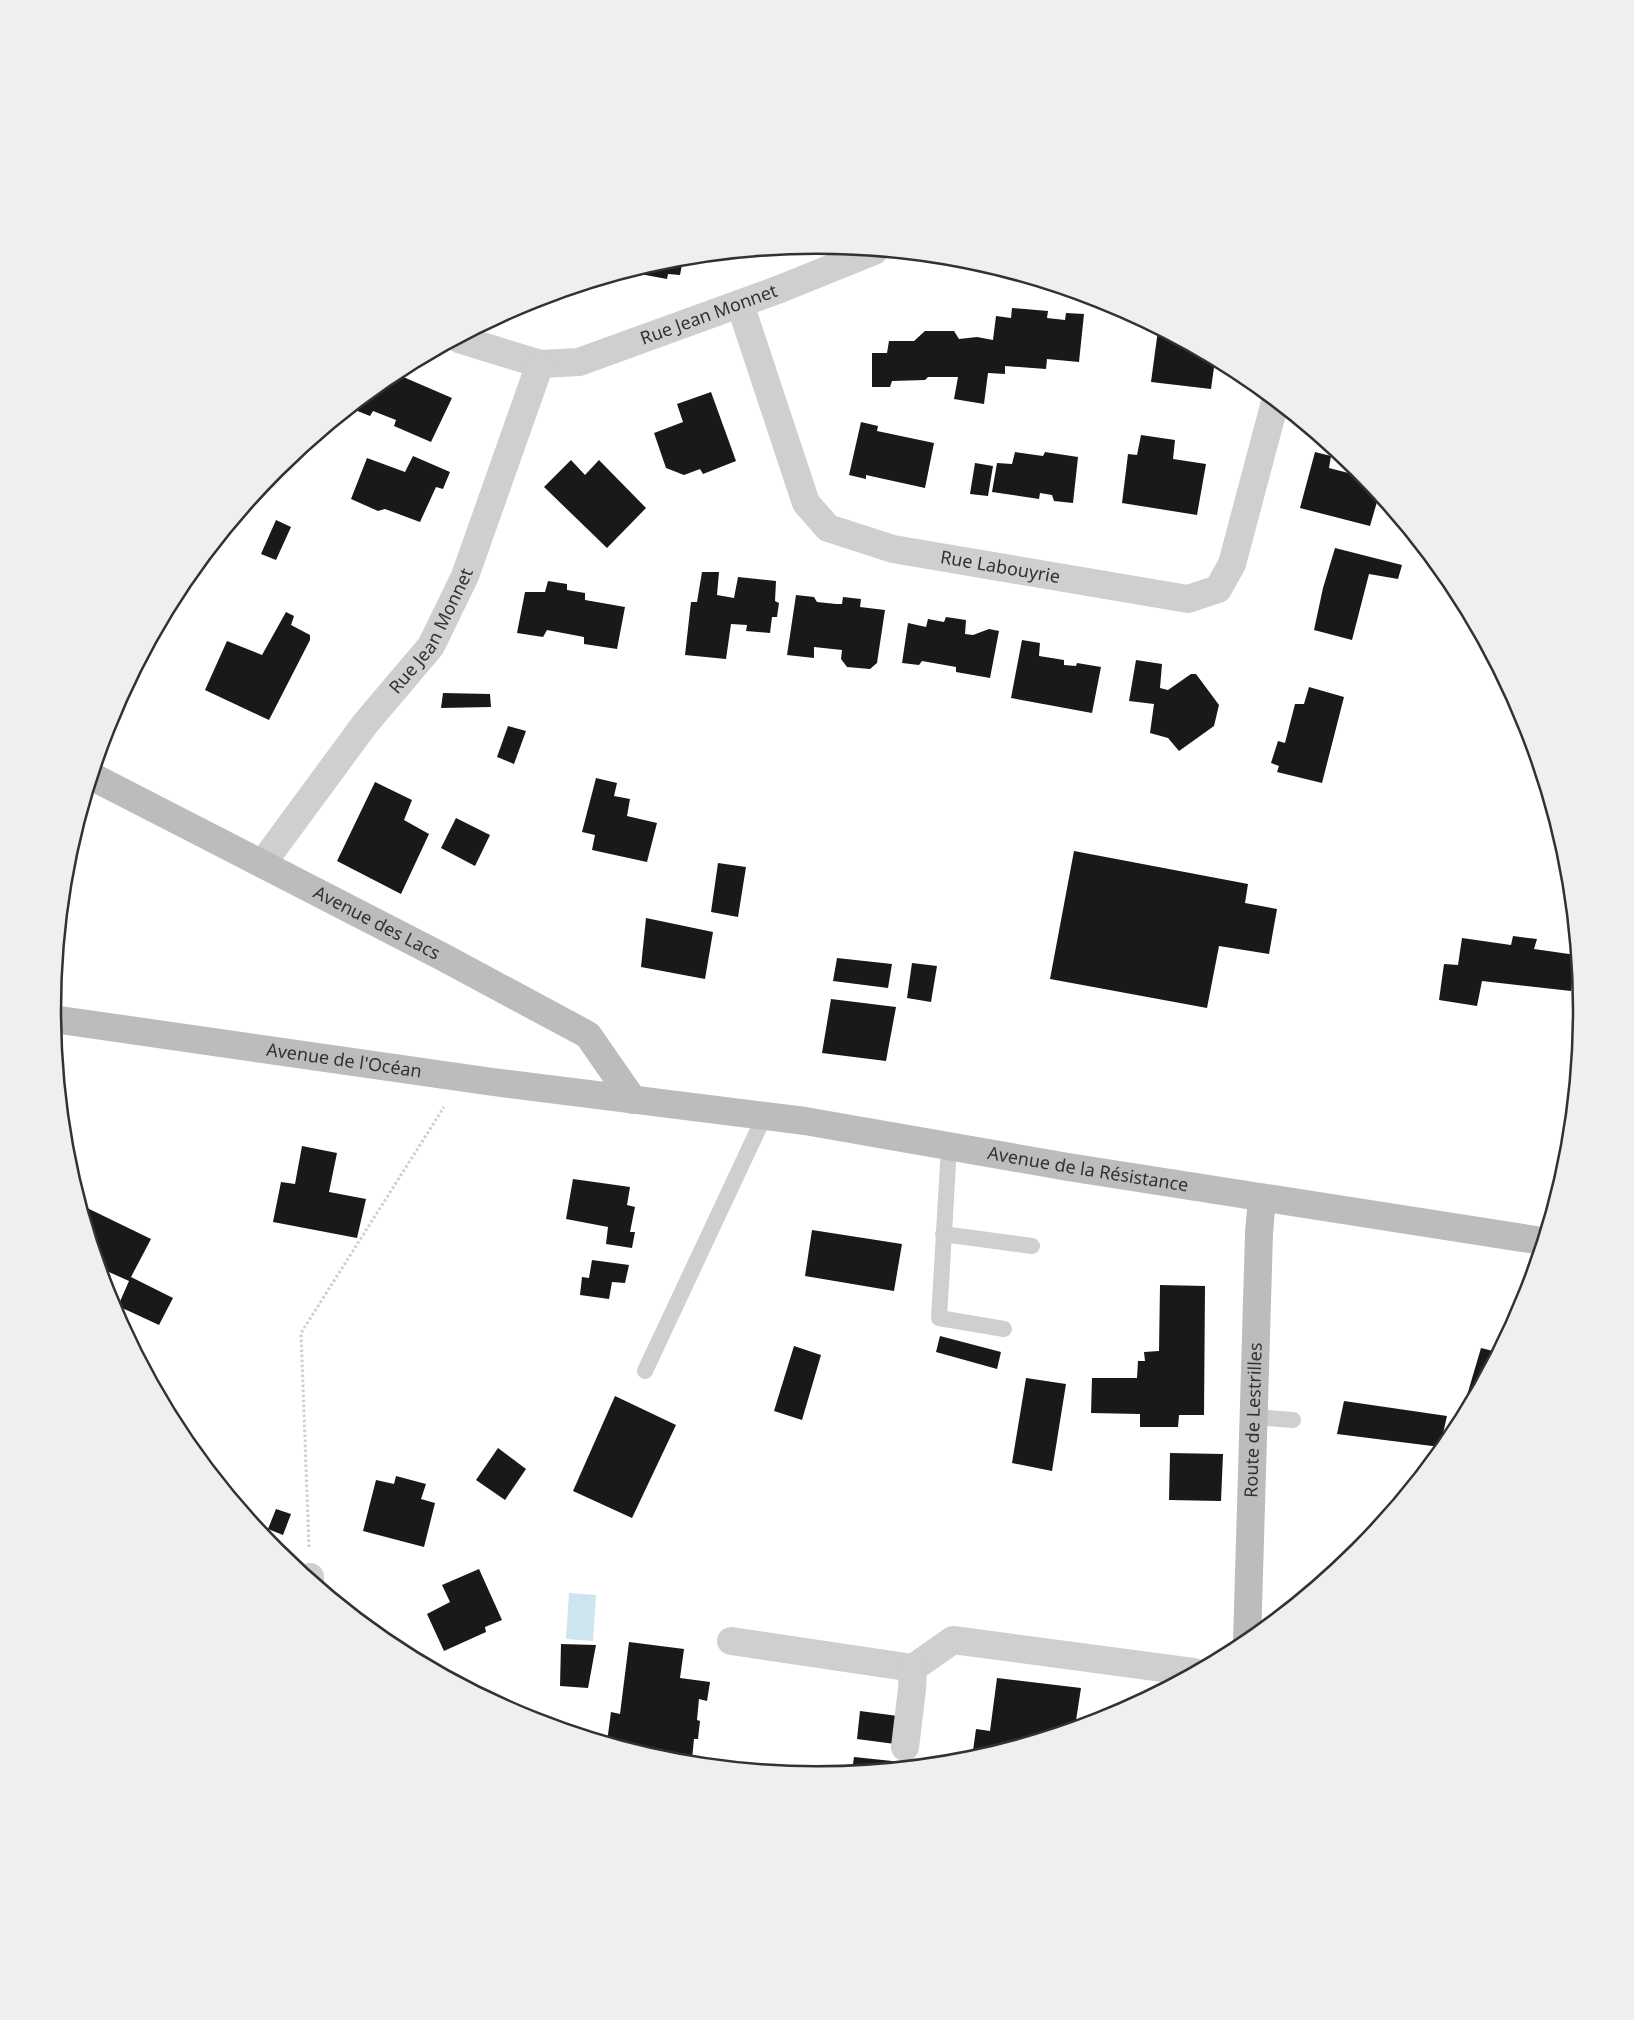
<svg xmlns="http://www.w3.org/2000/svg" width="1634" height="2020" font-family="'Noto Sans',sans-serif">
  <rect width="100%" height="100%" fill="#fff"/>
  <polygon fill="#cce5ef" points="569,1593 596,1595 593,1641 566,1639"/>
  <g fill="#191919">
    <polygon points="683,259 680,275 668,274 667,279 629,272 668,260"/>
    <polygon points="1012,308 1048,311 1047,318 1065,320 1066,313 1084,314 1079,362 1047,359 1046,369 1005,366 1005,374 988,373 984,404 954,399 958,377 928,377 925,380 892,381 890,387 872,387 872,353 887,353 889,341 914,341 925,331 954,331 959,339 977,337 993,340 996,316 1011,318"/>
    <polygon points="1158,330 1215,360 1211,389 1151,382"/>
    <polygon points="394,373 452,398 431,442 394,426 396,420 373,411 370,416 355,410 358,402"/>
    <polygon points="711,392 736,461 703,474 700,469 684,475 666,468 654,433 683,422 677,404"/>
    <polygon points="861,422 878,426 877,431 934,443 925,488 866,475 866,479 849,475"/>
    <polygon points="1141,435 1175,440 1173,459 1206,464 1197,515 1122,503 1128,454 1137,455"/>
    <polygon points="1015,452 1043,456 1045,452 1078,457 1073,503 1054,501 1052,495 1040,493 1039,499 992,492 997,463 1012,464"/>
    <polygon points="1315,452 1331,456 1329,468 1364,477 1379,495 1370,526 1300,508"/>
    <polygon points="413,456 450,472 443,489 436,487 420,522 385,509 378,511 351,499 367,458 405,472"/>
    <polygon points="571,460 585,475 599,460 646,508 607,548 544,487"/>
    <polygon points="975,463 993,466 988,496 970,494"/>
    <polygon points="276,520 291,527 276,560 261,554"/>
    <polygon points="1335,548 1402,565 1398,579 1369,574 1352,640 1314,630 1323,588"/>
    <polygon points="702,572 719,572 717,595 734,598 738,577 776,581 775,601 779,603 777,617 772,617 770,633 746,631 747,625 731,624 726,659 685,655 691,602 697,602"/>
    <polygon points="548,581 567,584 567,590 585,593 585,600 625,607 617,649 584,644 584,637 547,630 543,637 517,633 525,592 545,592"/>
    <polygon points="796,595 814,597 817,602 836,604 842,604 843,597 861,599 860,607 885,610 877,663 870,669 847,667 841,659 842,650 814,647 814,658 787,655"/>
    <polygon points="286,612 294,616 291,625 310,635 310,640 269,720 205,690 227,641 262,655"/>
    <polygon points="946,617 966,620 965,634 973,635 989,629 999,631 990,678 956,672 956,667 922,661 919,665 902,663 908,623 926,627 928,619 944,622"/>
    <polygon points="1022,640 1040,643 1039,656 1064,660 1064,665 1076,666 1077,663 1101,667 1092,713 1011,698"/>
    <polygon points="1136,660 1162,664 1160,688 1168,690 1191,674 1196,674 1219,705 1214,726 1179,751 1168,738 1150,733 1154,704 1129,701"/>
    <polygon points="1309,687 1344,697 1322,783 1277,772 1279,766 1271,763 1278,741 1285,743 1295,704 1304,704"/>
    <polygon points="443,693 490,694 491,707 441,708"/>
    <polygon points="508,726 526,731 514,764 497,757"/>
    <polygon points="596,778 617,783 614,796 630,799 627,816 657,823 647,862 592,850 595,835 582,832"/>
    <polygon points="375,782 412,800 404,820 429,834 401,894 337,861"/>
    <polygon points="456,818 490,835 475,866 441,848"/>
    <polygon points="1074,851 1248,884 1245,903 1277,909 1269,954 1219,946 1207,1008 1050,979"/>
    <polygon points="718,863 746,867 738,917 711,912"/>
    <polygon points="646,918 713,932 705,979 641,967"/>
    <polygon points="1513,936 1537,939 1534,949 1576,955 1571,991 1482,981 1477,1006 1439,1000 1444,964 1458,965 1462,938 1511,945"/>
    <polygon points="837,958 892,964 888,988 833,981"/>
    <polygon points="912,963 937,966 931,1002 907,998"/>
    <polygon points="831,999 896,1007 886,1061 822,1053"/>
    <polygon points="302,1146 337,1153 329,1192 366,1199 357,1238 273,1222 281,1182 295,1184"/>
    <polygon points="573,1179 630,1187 627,1205 635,1207 630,1232 635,1232 632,1248 606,1244 608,1227 566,1219"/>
    <polygon points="81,1205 151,1239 131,1277 173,1298 159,1325 118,1306 129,1281 100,1268"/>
    <polygon points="812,1230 902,1244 894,1291 805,1276"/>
    <polygon points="592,1260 629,1265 625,1283 612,1282 609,1299 580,1295 582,1277 589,1278"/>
    <polygon points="1160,1285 1205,1286 1204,1415 1179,1415 1178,1427 1140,1427 1140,1414 1091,1413 1092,1378 1137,1378 1138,1361 1145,1361 1144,1352 1159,1351"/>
    <polygon points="940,1336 1001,1352 997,1369 936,1352"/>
    <polygon points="794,1346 821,1355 802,1420 774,1411"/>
    <polygon points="1481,1348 1497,1352 1461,1419 1460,1419"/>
    <polygon points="1026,1378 1066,1384 1052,1471 1012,1463"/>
    <polygon points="615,1396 676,1425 632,1518 573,1491"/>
    <polygon points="1344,1401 1447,1416 1440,1447 1337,1434"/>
    <polygon points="498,1448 526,1469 505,1500 476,1480"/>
    <polygon points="1170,1453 1223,1454 1221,1501 1169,1500"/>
    <polygon points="396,1476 426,1484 421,1499 435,1503 424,1547 363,1531 376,1480 394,1484"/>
    <polygon points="276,1509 291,1514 283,1535 268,1529"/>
    <polygon points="479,1569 502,1620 485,1627 486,1632 444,1651 427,1614 450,1602 442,1585"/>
    <polygon points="629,1642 684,1649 680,1678 710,1682 707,1701 699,1699 697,1720 700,1721 698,1739 694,1739 692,1759 699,1761 699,1763 668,1760 607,1742 611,1712 620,1714"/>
    <polygon points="561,1644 596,1645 588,1688 560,1686"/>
    <polygon points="997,1678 1081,1688 1075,1727 972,1758 976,1729 990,1731"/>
    <polygon points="860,1711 898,1716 895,1744 857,1739"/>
    <polygon points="854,1757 892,1761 891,1767 852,1771"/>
  </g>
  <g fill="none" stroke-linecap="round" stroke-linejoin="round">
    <polyline stroke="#cfcfcf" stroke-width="3" stroke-dasharray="2.5 2.5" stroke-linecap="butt" points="309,1547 301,1333 444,1107"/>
    <g stroke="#cfcfcf" stroke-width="16">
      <polyline points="949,1147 939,1318 1004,1329"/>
      <polyline points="943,1234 1032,1246"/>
      <polyline points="645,1371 765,1115"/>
      <polyline points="1254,1417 1293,1420"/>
    </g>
    <g stroke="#cfcfcf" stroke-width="28">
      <path id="s1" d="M740,304l66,199 22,25 65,21 295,50 30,-10 14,-25 43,-162"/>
      <path id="s2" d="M459,339l81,25 39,-2 201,-73 94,-38"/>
      <path id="s3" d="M262,864l103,-140 66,-78 34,-70 75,-212"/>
      <polyline points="310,1577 310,1578"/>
      <polyline points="731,1641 913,1668 953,1640 1193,1672"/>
      <polyline points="905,1747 912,1689 913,1668"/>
    </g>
    <g stroke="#bcbcbc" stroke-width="28">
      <path id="s4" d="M93,777l348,179 147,79 45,65"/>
      <path id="s5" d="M53,1019l440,63 312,39 263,46 474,74"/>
      <path id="s6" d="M1247,1642l12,-409 3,-35"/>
    </g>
  </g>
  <g text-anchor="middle" stroke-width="5" stroke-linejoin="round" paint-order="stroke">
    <g font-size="18" fill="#323232" stroke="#fff">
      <text dy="6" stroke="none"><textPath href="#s2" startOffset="262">Rue Jean Monnet</textPath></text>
      <text dy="6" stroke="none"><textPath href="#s1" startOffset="420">Rue Labouyrie</textPath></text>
      <text dy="6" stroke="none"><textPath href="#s3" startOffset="289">Rue Jean Monnet</textPath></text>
      <text dy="6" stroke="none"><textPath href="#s4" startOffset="319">Avenue des Lacs</textPath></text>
      <text dy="6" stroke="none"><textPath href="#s5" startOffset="294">Avenue de l'Océan</textPath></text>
      <text dy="6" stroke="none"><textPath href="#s5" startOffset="1046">Avenue de la Résistance</textPath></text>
      <text dy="6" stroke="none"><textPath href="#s6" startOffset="222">Route de Lestrilles</textPath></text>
    </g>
  </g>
  <path d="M0 0H1634V2020H0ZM61 1010a756 756 0 1 1 1512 0a756 756 0 1 1-1512 0Z" fill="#efefef" fill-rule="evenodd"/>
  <path fill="none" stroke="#323232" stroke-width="2.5" d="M61 1010a756 756 0 1 1 1512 0a756 756 0 1 1-1512 0Z"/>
</svg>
